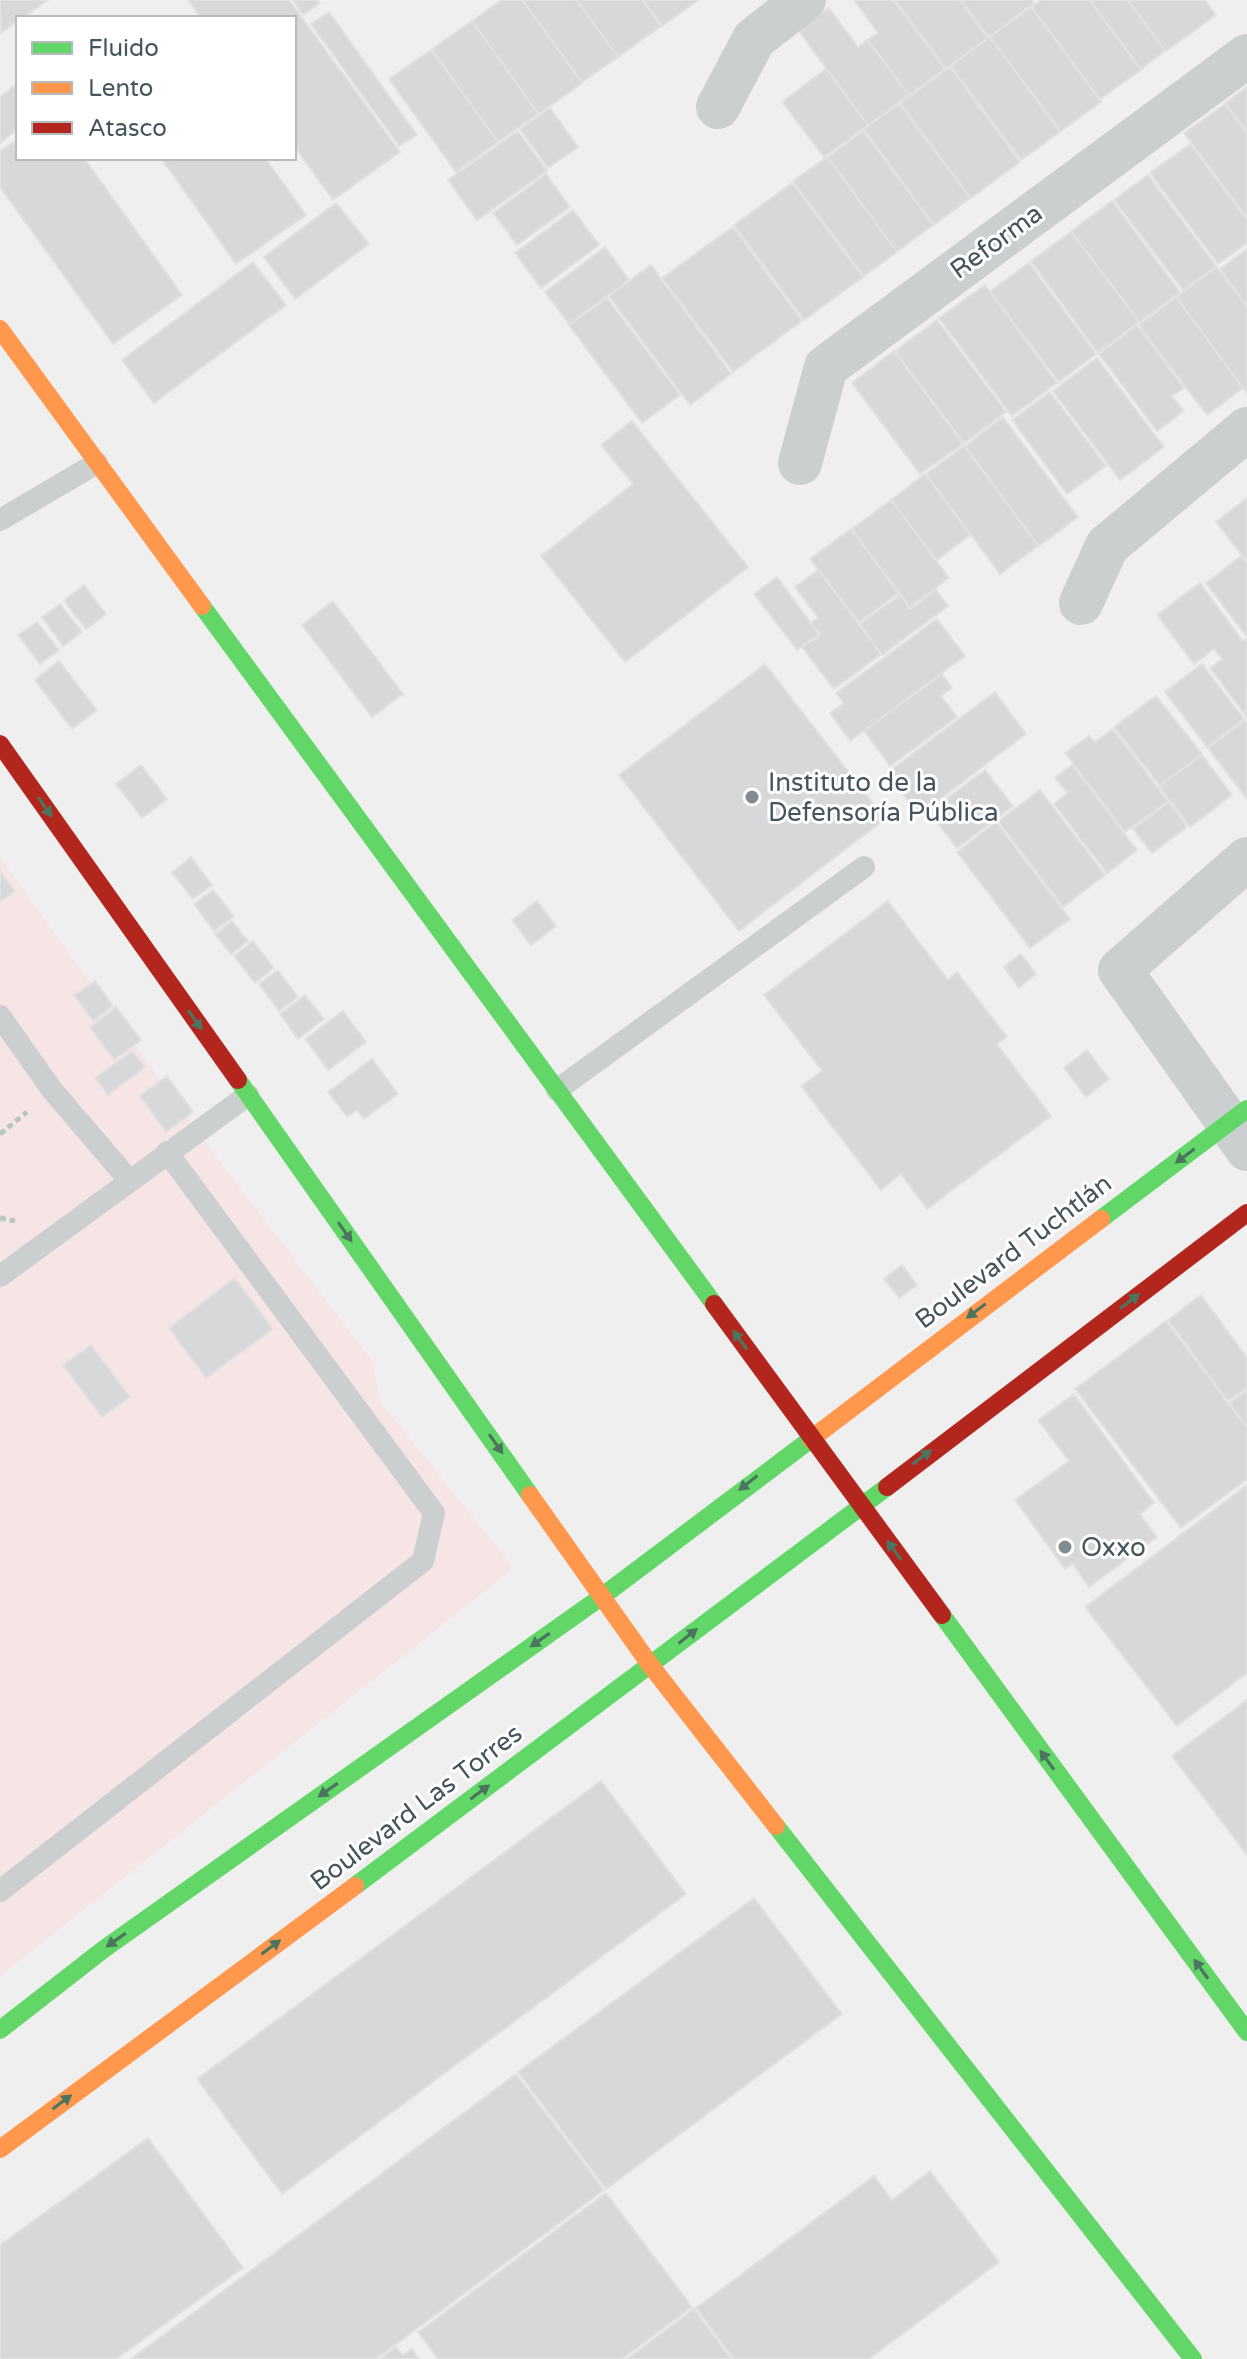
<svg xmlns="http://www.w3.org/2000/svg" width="1247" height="2359" font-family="'Varela Round',sans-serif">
  <rect width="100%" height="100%" fill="#f0efef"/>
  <polygon fill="#f7e5e5" points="0,857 196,1130 373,1362 380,1402 514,1568 0,1976"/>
  <g fill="#d7d8d9" stroke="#e1e1e2" stroke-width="2">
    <polygon points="0,0 48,0 1,33"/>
    <polygon points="188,0 289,0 400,152 333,200 294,146 294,18 201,18"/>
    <polygon points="293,0 317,0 320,3 303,15"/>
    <polygon points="501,0 522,0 582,83 539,114 472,21"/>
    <polygon points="523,0 576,0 618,57 582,82"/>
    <polygon points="577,0 642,0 661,26 618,57"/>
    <polygon points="644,0 699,0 662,26"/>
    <polygon points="854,0 893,0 945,69 909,95 868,40 878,33"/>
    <polygon points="895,0 959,0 988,38 946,68"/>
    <polygon points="961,0 1031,0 1034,3 989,37"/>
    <polygon points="1041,0 1089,0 1141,70 1100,99 1032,7"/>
    <polygon points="1090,0 1127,0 1165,51 1141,69"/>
    <polygon points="1128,0 1205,0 1216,15 1166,51"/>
    <polygon points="1031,7 1101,102 1061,131 990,37"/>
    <polygon points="829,8 858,47 867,40 909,95 868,125 798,30"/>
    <polygon points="329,12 417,135 399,146 311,24"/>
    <polygon points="472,21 538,114 498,142 432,49"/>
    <polygon points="990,37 1060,132 1021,160 951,66"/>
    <polygon points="431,50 498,142 456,172 389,79"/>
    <polygon points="950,67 1020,162 971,198 900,103"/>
    <polygon points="826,69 868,125 824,157 782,102"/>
    <polygon points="18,83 18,129 0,143 0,97"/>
    <polygon points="1247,87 1247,132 1225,103"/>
    <polygon points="899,104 970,198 934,225 864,129"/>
    <polygon points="1225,104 1247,133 1247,218 1184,133"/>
    <polygon points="550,108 578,147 548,168 520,129"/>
    <polygon points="518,131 547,171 477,220 448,180"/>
    <polygon points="863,131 933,225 897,252 828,157"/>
    <polygon points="18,139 18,158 84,158 182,295 113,344 0,187 0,151"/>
    <polygon points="1190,144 1247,220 1247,243 1218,264 1150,173"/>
    <polygon points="827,157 897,252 864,276 793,181"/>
    <polygon points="161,158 265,158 306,215 236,264"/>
    <polygon points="546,174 570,207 517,245 493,213"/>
    <polygon points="1148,175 1216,266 1183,290 1114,200"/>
    <polygon points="792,183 863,277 804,320 734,225"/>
    <polygon points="1112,201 1180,292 1140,322 1071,231"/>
    <polygon points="336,203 369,244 295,299 264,257"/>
    <polygon points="573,210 599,245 541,288 515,253"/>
    <polygon points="733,227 802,321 733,372 662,278"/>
    <polygon points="1071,232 1139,322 1098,353 1031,261"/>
    <polygon points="605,247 629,280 569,324 545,292"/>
    <polygon points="1247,249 1247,306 1220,269"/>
    <polygon points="253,262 286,305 154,403 122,360"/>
    <polygon points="1029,263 1096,354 1059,382 990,291"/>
    <polygon points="651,265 731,374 690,405 609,296"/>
    <polygon points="1217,267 1247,307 1247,393 1176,297"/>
    <polygon points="985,285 1057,383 1012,416 939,318"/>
    <polygon points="1176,297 1243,388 1207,415 1139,325"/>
    <polygon points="607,298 680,395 642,423 569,325"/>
    <polygon points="937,320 1006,412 964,443 895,351"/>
    <polygon points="1137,325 1184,388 1172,396 1184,411 1157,431 1099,354"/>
    <polygon points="894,351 963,444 920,474 852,383"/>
    <polygon points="1097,358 1164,447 1120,480 1053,391"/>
    <polygon points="1050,392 1106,466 1067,494 1012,420"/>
    <polygon points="1003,417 1078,517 1039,546 965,446"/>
    <polygon points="632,421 748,567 625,662 541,556 633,484 601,445"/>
    <polygon points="964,446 1038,546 1000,574 926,474"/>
    <polygon points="925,474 970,535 937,560 891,500"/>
    <polygon points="1247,498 1247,562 1216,522"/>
    <polygon points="891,500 949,578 910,607 852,529"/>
    <polygon points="851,529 898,593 859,622 810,559"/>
    <polygon points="1241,556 1247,564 1247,637 1206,583"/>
    <polygon points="818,570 881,654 834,689 802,647 820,635 811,623 818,618 795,587"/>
    <polygon points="777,577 819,634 797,650 754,594"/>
    <polygon points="1200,583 1243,641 1247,639 1246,716 1210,668 1222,659 1214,649 1194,664 1157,615"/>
    <polygon points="84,585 106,614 86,629 64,601"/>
    <polygon points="936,590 948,606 882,655 860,624 900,595 910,609"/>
    <polygon points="333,601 403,694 372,717 302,625"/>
    <polygon points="60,604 82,632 63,646 42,617"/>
    <polygon points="937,619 965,656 850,741 830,713 844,703 836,693"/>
    <polygon points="37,622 59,650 40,664 18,635"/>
    <polygon points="59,661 97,710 72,729 35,680"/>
    <polygon points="765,664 885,819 739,931 619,775"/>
    <polygon points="1202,664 1244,719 1207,747 1165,692"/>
    <polygon points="942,674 952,688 941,696 957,717 890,766 864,731"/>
    <polygon points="995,692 1026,734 919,815 887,773"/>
    <polygon points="1156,696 1202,754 1160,786 1114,727"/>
    <polygon points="1245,721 1247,724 1247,799 1208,748"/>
    <polygon points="1113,729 1168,801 1125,832 1065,753 1089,736 1095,742"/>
    <polygon points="1202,755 1232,795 1190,827 1159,786"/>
    <polygon points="141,765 167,799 142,818 116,784"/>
    <polygon points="1072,765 1137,850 1107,873 1054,804 1068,793 1055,778"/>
    <polygon points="985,770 1013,806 957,848 929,812"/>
    <polygon points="1040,790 1105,875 1063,907 998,821"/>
    <polygon points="1169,802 1187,827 1152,853 1133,829"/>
    <polygon points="996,822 1070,919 1030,948 957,852"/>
    <polygon points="191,857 212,885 193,899 172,873"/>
    <polygon points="0,871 15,891 0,902"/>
    <polygon points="213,890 234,916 214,931 194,904"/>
    <polygon points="537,901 556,926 531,945 512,920"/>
    <polygon points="888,901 948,980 957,972 1007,1037 997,1044 1051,1116 927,1209 901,1174 881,1190 801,1086 822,1071 764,995"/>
    <polygon points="232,921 248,941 231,954 215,934"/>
    <polygon points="253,941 274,968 255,983 234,956"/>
    <polygon points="1021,954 1036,974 1019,988 1004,967"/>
    <polygon points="278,970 298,997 279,1011 259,984"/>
    <polygon points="95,981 113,1006 93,1021 74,995"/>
    <polygon points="305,995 324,1019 298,1039 280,1014"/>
    <polygon points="116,1007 141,1040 114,1060 90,1027"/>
    <polygon points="343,1011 366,1042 328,1070 305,1039"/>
    <polygon points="1087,1050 1109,1079 1086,1097 1064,1068"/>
    <polygon points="132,1051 145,1067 108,1095 95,1078"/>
    <polygon points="372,1059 398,1094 364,1119 357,1110 347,1117 328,1092"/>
    <polygon points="167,1076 193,1112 166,1132 140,1096"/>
    <polygon points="902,1265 917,1285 899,1298 884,1279"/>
    <polygon points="235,1278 273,1329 206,1378 169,1328"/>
    <polygon points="1201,1295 1247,1358 1247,1388 1228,1401 1168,1320"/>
    <polygon points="1166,1321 1247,1428 1247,1479 1181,1528 1075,1389"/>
    <polygon points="91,1345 130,1397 102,1417 63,1365"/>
    <polygon points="1247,1390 1247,1427 1229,1403"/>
    <polygon points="1074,1394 1154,1503 1140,1514 1157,1537 1089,1587 1073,1564 1065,1569 1015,1500 1069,1461 1038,1420"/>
    <polygon points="1247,1485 1247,1673 1177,1726 1085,1607"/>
    <polygon points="1247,1700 1247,1855 1172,1756"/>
    <polygon points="601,1781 686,1894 282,2194 197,2079"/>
    <polygon points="754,1898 842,2014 606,2189 518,2072"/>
    <polygon points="516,2074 604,2190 376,2359 131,2359"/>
    <polygon points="148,2138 243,2268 116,2359 0,2359 0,2245"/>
    <polygon points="930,2171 999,2262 869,2359 734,2359 696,2308 874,2176 892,2200"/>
    <polygon points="606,2193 692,2307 622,2359 438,2359 418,2332"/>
    <polygon points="694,2309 731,2359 627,2359"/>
    <polygon points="396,2347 403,2355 412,2349 419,2359 380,2359"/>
  </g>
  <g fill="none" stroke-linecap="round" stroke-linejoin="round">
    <g stroke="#b7c6bf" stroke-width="5" stroke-dasharray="6 4" stroke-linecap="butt">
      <polyline points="0,1134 27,1112"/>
      <polyline points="0,1218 15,1221"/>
    </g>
    <g stroke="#cbcfd0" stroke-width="22">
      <polyline points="0,520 97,463"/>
      <polyline points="0,1016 52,1090 129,1180"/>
      <polyline points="557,1090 864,867"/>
      <polyline points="0,1276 248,1095"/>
      <polyline points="0,1891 423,1561 434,1513 167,1152"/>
    </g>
    <g stroke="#cbcfd0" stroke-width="44">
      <polyline points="718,107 754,39 804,0"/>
      <polyline points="800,463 826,367 1247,56"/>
      <polyline points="1081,603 1107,546 1247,429"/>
      <polyline points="1247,859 1120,970 1247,1149"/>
    </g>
    <g stroke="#63d668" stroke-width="18">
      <polyline points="202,606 714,1304"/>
      <polyline points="238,1080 530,1495"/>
      <polyline points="1101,1219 1247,1109"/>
      <polyline points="942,1615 1247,2032"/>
      <polyline points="776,1826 1193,2359"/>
      <polyline points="355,1886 887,1487"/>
      <polyline points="0,2030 104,1949 604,1595 811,1439"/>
    </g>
    <g stroke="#ff974d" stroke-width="18">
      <polyline points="0,329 202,606"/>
      <polyline points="811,1439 1101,1219"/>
      <polyline points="530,1495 651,1666 776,1826"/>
      <polyline points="0,2149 355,1886"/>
    </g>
    <g stroke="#b3261e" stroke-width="18">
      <polyline points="0,744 238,1080"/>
      <polyline points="714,1304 942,1615"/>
      <polyline points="887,1487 1247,1213"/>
    </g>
  </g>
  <defs><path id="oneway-solid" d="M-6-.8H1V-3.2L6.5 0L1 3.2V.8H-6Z" transform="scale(2)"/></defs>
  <g fill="#4c7560">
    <use href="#oneway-solid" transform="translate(45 807) rotate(55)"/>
    <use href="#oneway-solid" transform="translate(195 1020) rotate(55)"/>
    <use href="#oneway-solid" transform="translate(1185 1156) rotate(143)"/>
    <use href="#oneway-solid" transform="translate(345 1232) rotate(55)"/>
    <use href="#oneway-solid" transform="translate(1130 1301) rotate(-37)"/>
    <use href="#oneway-solid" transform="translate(976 1311) rotate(143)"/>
    <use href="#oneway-solid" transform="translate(740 1340) rotate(-126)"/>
    <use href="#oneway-solid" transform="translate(496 1444) rotate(55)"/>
    <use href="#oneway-solid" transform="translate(922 1457) rotate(-37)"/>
    <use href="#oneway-solid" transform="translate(748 1483) rotate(142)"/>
    <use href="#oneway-solid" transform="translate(894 1550) rotate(-126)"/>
    <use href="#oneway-solid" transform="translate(688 1636) rotate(-38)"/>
    <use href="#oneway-solid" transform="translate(540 1640) rotate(145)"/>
    <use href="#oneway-solid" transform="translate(1047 1760) rotate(-126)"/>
    <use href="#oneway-solid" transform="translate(328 1790) rotate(145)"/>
    <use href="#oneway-solid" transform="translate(480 1792) rotate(-37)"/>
    <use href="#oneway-solid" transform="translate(116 1940) rotate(145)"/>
    <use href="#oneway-solid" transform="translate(271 1947) rotate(-37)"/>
    <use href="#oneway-solid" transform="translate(1201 1969) rotate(-126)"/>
    <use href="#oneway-solid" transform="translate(62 2102) rotate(-37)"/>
  </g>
  <g fill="#818b90" stroke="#fff" stroke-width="3">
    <circle cx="752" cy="797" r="8"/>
    <circle cx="1065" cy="1547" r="8"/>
  </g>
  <g text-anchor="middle" stroke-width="6" stroke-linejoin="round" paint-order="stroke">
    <g font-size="26" fill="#45555d" stroke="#fff">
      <text transform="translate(996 241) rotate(-36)" y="9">Reforma</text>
      <text transform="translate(1013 1251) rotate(-37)" y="9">Boulevard Tuchtlán</text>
      <text transform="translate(416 1807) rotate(-37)" y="9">Boulevard Las Torres</text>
    </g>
    <g font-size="26" fill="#45555d" stroke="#fff" text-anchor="start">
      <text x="768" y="791">Instituto de la<tspan x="768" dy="30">Defensoría Pública</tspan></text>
      <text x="1081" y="1556">Oxxo</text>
    </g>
  </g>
  <rect x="16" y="16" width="280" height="144" fill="#ffffff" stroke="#b5bbbe" stroke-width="2"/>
  <rect x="32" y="42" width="40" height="12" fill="#63d668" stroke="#b5bbbe" stroke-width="2"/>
  <text x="88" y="56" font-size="24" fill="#45555d">Fluido</text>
  <rect x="32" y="82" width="40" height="12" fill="#ff974d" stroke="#b5bbbe" stroke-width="2"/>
  <text x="88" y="96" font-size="24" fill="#45555d">Lento</text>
  <rect x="32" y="122" width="40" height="12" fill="#b3261e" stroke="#b5bbbe" stroke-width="2"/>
  <text x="88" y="136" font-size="24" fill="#45555d">Atasco</text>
</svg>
